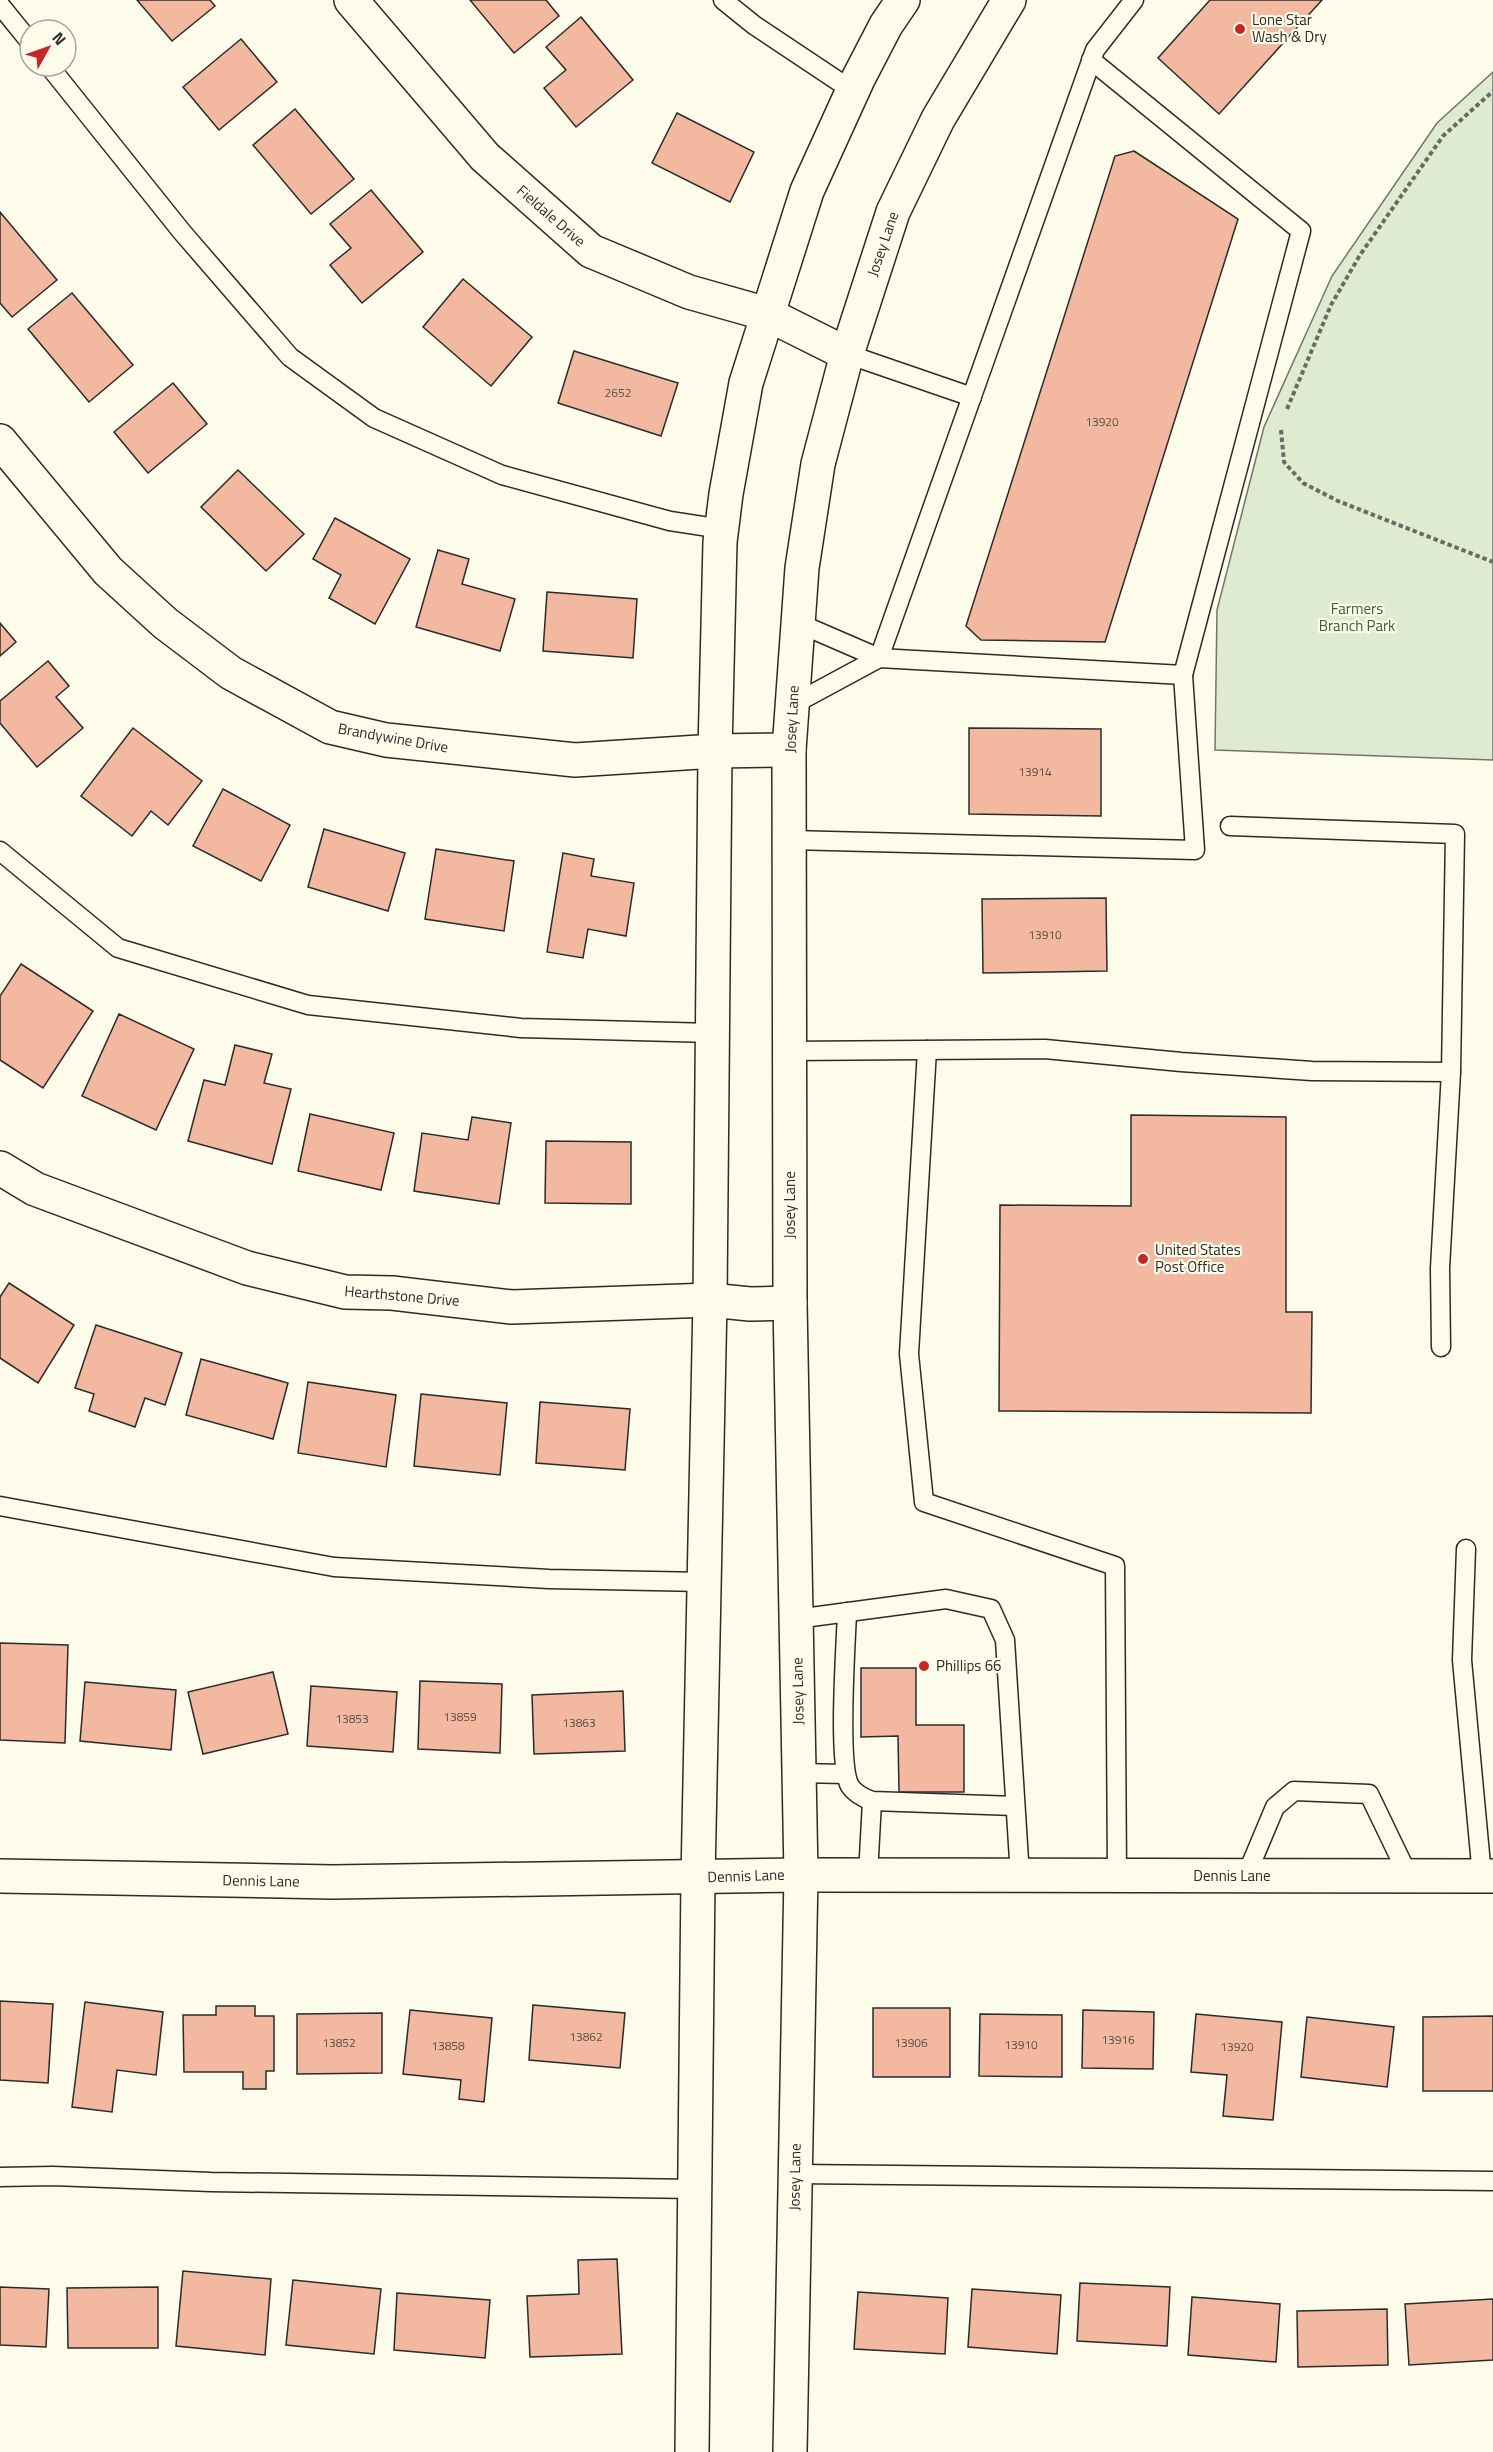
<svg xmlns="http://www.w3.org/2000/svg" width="1493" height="2452" font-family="'Titillium Web',sans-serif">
  <rect width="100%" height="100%" fill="#fdfbea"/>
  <polygon fill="#deebd1" stroke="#74746e" stroke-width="1.5" points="1493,72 1493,760 1215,750 1217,610 1264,427 1332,276 1437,123"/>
  <g fill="#f2b8a0" stroke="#2b2b2b" stroke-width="1.5">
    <polygon points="137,0 210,0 215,6 172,41"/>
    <polygon points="470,0 546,0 559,16 514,53"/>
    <polygon points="1210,0 1322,0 1219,114 1158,58"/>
    <polygon points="581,17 633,80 576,127 544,88 566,70 546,47"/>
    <polygon points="241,39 277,82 219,130 183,87"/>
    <polygon points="295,109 354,179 311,214 253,145"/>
    <polygon points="677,113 754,152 730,202 652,163"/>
    <polygon points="1134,151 1238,219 1105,642 981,640 966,626 1115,156"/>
    <polygon points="371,190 423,252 362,303 330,265 351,248 330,224"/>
    <polygon points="0,212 57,280 12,317 0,303"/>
    <polygon points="463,279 532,337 491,386 423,327"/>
    <polygon points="72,293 133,365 89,402 28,329"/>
    <polygon points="574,351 678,383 661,436 558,403"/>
    <polygon points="173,383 207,424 148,473 114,432"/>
    <polygon points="238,470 304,534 266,571 201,507"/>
    <polygon points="335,518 410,559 375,624 329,598 341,575 313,559"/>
    <polygon points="438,550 469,559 462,584 515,599 500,651 416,627"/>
    <polygon points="547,592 637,599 633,658 543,651"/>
    <polygon points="0,623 16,642 0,656"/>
    <polygon points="48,661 69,686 56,697 83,728 37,767 0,723 0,701"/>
    <polygon points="133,728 202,781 168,825 151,811 132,836 81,796"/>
    <polygon points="969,728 1101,729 1101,816 969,814"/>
    <polygon points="223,789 290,825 261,881 193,846"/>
    <polygon points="324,829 405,853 388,911 308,887"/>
    <polygon points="436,849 514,861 504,931 425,919"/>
    <polygon points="563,853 594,859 591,876 634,883 626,936 588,929 583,958 547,952"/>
    <polygon points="1106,898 1107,971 983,973 982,899"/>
    <polygon points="21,964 93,1011 43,1088 0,1060 0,996"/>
    <polygon points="119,1014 194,1049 156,1130 82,1096"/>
    <polygon points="235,1045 272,1054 264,1083 291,1089 272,1164 188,1141 204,1080 225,1085"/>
    <polygon points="310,1114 394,1133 381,1190 298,1171"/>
    <polygon points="1131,1115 1286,1117 1286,1312 1312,1312 1311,1413 999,1411 1000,1205 1131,1206"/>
    <polygon points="472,1117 511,1123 499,1204 414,1191 422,1133 468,1140"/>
    <polygon points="546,1141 631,1142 631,1204 545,1203"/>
    <polygon points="9,1283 74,1325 38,1383 0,1358 0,1297"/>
    <polygon points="96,1325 182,1353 165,1405 145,1398 135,1427 89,1411 94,1394 75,1388"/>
    <polygon points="201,1359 288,1383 273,1439 186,1415"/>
    <polygon points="308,1382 396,1395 386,1467 298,1453"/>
    <polygon points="421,1394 507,1403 500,1475 414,1466"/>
    <polygon points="540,1402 630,1409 625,1470 536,1463"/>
    <polygon points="0,1643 68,1645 65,1743 0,1740"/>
    <polygon points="861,1668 916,1668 916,1725 964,1725 964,1792 899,1792 898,1736 861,1737"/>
    <polygon points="273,1672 288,1734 203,1754 188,1692"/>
    <polygon points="420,1681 502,1684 500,1753 418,1749"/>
    <polygon points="85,1682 176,1690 171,1750 80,1741"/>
    <polygon points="311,1686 397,1692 393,1752 307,1746"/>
    <polygon points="623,1691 625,1751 534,1754 532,1695"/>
    <polygon points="0,2001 53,2004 48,2083 0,2080"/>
    <polygon points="85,2002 163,2012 156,2075 117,2070 112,2112 72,2107"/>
    <polygon points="533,2005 625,2013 620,2068 529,2060"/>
    <polygon points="216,2006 255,2006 255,2016 274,2016 274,2071 266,2071 266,2089 243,2089 243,2072 184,2072 183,2015 216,2015"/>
    <rect x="873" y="2008" width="77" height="69"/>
    <polygon points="410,2010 492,2018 484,2102 459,2099 461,2080 403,2074"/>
    <polygon points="1083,2010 1154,2012 1153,2069 1082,2068"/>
    <polygon points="382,2013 382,2073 297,2074 297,2014"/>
    <polygon points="980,2014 1062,2015 1062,2077 979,2076"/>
    <polygon points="1196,2014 1282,2022 1273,2120 1223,2116 1227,2075 1191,2072"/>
    <polygon points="1493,2016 1493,2091 1423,2091 1423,2017"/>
    <polygon points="1307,2017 1394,2027 1387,2087 1301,2077"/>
    <polygon points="617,2259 622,2354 530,2357 527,2296 579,2294 578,2260"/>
    <polygon points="183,2271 271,2279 265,2355 176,2346"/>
    <polygon points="293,2280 381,2289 374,2354 286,2345"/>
    <polygon points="1080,2283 1170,2287 1167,2346 1077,2341"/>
    <polygon points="0,2287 49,2289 46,2347 0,2345"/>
    <polygon points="158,2287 158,2348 68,2348 67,2288"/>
    <polygon points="972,2289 1061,2295 1057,2354 968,2347"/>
    <polygon points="858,2292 948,2298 945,2354 854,2349"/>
    <polygon points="397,2293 490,2300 485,2358 394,2350"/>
    <polygon points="1192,2297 1280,2304 1276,2362 1188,2355"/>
    <polygon points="1493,2299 1493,2360 1409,2365 1405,2304"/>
    <polygon points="1387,2309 1388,2365 1298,2367 1297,2311"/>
  </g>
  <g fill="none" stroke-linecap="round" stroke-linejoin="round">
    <g stroke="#2b2b2b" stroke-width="21">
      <g id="service">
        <polyline points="723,0 754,25 853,91"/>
        <polyline points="0,5 30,42"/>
        <polyline points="49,66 182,232 290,357 374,418 502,475 670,521 722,529"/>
        <polyline points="847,354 972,397"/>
        <polyline points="798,623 879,658 1183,675 1301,231 1091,60"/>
        <polyline points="792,705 879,658 1095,50 1134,0"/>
        <polyline points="1230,826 1455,834 1451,1072"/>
        <polyline points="790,840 1195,850 1183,675"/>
        <polyline points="0,851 118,948 308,1005 521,1028 712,1033"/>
        <polyline points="927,1050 909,1354 924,1502 1115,1566 1117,1876"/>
        <polyline points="790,1051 1045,1049 1181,1062 1312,1071 1451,1072 1440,1268 1441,1347"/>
        <polyline points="0,1506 334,1567 549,1579 704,1582"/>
        <polyline points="1466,1549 1462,1660 1482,1876"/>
        <path d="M847,1612c-1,32 -10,152 3,174 5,8 14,12 22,15l143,5"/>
        <polyline points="796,1619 946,1599 991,1609 1005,1640 1020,1876"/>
        <polyline points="799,1773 845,1774"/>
        <polyline points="868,1875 872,1801"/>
        <polyline points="1246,1876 1275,1807 1294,1791 1369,1794 1408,1875"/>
        <polyline points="796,2174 1493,2181"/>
        <polyline points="0,2177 53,2176 211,2182 695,2189"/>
      </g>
    </g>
    <g stroke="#2b2b2b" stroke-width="36">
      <g id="minor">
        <polyline points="351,0 485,157 591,251 689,292 767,314 847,354"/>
        <polyline points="0,441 108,571 165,623 231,673 330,727 386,740 575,760 715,751 789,750"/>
        <polyline points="0,1168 35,1189 247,1268 345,1292 392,1293 512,1307 710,1300 750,1304 790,1303"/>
      </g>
    </g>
    <g stroke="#2b2b2b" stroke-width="36">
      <polyline id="tertiary" points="0,1876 333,1882 801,1875 1493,1876"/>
    </g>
    <g stroke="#2b2b2b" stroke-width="36">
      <g id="secondary">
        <polyline points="692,2452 698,1878 710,1300 715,751 720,542 726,494 746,383 807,191 858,79 886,25 903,0"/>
        <polyline points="790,2452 801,1875 790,1303 789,750 802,568 818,464 847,354 893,212 938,119 1009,0"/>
      </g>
    </g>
    <g stroke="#6a6964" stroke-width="4" stroke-dasharray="4.5 3" stroke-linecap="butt">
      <polyline points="1287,409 1331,305 1360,255 1443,136 1493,91"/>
      <polyline points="1281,430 1284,462 1303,483 1338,501 1493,562"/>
    </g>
    <use href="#service" stroke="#fdfbea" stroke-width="18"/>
    <use href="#minor" stroke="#fdfbea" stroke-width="33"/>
    <use href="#tertiary" stroke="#fdfbea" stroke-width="33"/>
    <use href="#secondary" stroke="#fdfbea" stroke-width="33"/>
  </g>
  <g fill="#c62828" stroke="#fdfbea" stroke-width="2">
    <circle cx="1240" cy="29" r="6"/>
    <circle cx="1143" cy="1259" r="6"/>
    <circle cx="924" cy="1666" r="6"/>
  </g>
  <g text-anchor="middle" stroke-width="4.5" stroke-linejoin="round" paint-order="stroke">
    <g font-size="12" fill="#5d4e48">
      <text x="618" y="397">2652</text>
      <text x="1102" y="426">13920</text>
      <text x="1035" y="776">13914</text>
      <text x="1045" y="939">13910</text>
      <text x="460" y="1721">13859</text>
      <text x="352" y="1723">13853</text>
      <text x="579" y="1727">13863</text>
      <text x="586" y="2041">13862</text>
      <text x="1118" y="2044">13916</text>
      <text x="339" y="2047">13852</text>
      <text x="911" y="2047">13906</text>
      <text x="1021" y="2049">13910</text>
      <text x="448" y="2050">13858</text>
      <text x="1237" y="2051">13920</text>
    </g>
    <g font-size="15" fill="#2b2b2b" stroke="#fdfbea" text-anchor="start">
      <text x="1252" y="25">Lone Star<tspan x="1252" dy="17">Wash &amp; Dry</tspan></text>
      <text x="1155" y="1255">United States<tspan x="1155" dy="17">Post Office</tspan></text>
      <text x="936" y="1671">Phillips 66</text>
    </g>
    <g font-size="15" fill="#2b2b2b" stroke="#fdfbea">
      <text transform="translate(551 216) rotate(41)" y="5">Fieldale Drive</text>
      <text transform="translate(883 244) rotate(-71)" y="5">Josey Lane</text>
      <text transform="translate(792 719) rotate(-87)" y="5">Josey Lane</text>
      <text transform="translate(393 738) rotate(10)" y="5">Brandywine Drive</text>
      <text transform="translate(790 1205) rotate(-90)" y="5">Josey Lane</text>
      <text transform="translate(402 1296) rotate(5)" y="5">Hearthstone Drive</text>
      <text transform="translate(798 1691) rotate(-91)" y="5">Josey Lane</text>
      <text transform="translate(746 1876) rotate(-2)" y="5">Dennis Lane</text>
      <text x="1232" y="1881">Dennis Lane</text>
      <text transform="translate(261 1881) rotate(1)" y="5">Dennis Lane</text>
      <text transform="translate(795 2177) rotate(-89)" y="5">Josey Lane</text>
    </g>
    <g font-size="15" fill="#34623c" stroke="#fdfbea">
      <text x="1357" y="614">Farmers<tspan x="1357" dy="17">Branch Park</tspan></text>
    </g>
  </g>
  <g transform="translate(48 48) rotate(50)"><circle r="28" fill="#fdfbea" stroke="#a9a89e" stroke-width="1.5"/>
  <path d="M0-4.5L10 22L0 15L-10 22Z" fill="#c62828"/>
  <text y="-9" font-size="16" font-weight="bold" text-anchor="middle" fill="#2b2b2b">N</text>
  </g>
</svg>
